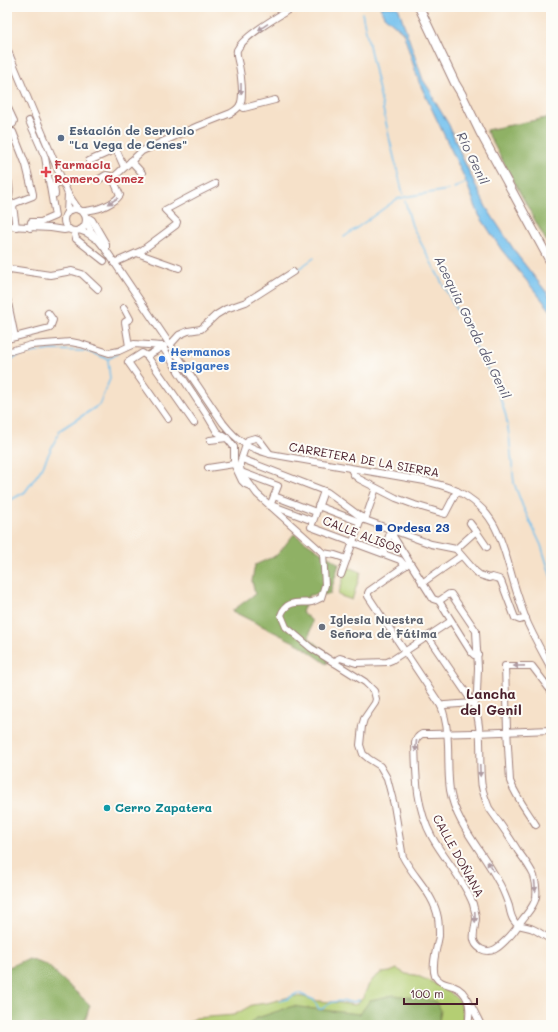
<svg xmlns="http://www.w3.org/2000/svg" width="558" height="1032" font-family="Mali,sans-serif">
  <rect width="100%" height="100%" fill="#fdfcf7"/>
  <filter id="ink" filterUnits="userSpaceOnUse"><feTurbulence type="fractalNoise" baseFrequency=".025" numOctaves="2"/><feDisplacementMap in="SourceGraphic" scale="8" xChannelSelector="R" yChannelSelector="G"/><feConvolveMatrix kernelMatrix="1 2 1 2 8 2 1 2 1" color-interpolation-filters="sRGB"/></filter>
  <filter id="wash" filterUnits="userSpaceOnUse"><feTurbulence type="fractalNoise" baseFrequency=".012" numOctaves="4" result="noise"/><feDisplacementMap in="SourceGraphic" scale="16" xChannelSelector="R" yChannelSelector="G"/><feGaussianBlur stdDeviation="0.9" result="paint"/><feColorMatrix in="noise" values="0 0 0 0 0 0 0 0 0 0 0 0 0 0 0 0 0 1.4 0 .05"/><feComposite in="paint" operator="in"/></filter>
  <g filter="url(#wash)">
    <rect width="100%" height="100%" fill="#f6e1c9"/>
    <g fill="#b4ce73" stroke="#7f764f">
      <polygon points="347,567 361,572 352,600 338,595"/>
      <polygon points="397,969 406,974 415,975 432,982 449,991 458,1000 462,1008 464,1025 183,1025 196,1018 234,1015 252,1005 267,1003 293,996 304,997 318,1001 332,1002 355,1005 363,998 368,986 374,978 381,973 390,972"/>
    </g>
    <g fill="#8fb165" stroke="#6c6848">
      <polygon points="551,117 551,250 486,130"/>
      <polygon points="294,534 339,564 330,594 309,595 302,612 312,621 309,638 329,654 327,664 300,645 232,611 255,594 252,581 255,565 277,555"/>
      <polygon points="28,958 46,964 90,1005 85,1021 83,1025 7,1025 7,968"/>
      <polygon points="394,995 435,1001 441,1010 439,1021 440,1025 248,1025 257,1018 293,1006 322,1010 360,1014 370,1000"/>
    </g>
    <polygon fill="#73c1ee" stroke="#5e708c" points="380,7 398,7 423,80 431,92 434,100 449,125 462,157 486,207 518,256 551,298 551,311 501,249 479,215 465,179 419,82 403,32 384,16"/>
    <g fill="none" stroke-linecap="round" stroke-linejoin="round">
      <g stroke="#73c1ee" stroke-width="1.5">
        <polyline points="362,13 390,141 403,194"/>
        <polyline points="454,188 467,182"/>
        <polyline points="405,201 412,226 488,370 500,397 506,416 509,435 514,483 523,507 541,545 551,577"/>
        <polyline points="344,237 397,199 410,196 448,190"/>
        <polyline points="294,272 314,258"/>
        <polyline points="154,343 165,341"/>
        <polyline points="7,361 23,354 51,350 86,351 108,359 117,354"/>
        <polyline points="7,502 25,492 42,468 60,430 99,405 110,379 108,360"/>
        <path d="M279,1001l8,-2 11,-6 16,7 5,9h3c3,-2 7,-6 11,-7 9,-3 17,3 26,-2"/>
      </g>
    </g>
  </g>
  <g filter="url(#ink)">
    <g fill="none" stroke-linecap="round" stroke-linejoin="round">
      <g stroke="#a0807a" stroke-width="8">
        <g id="minor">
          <polyline points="7,49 68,194 79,210"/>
          <polyline points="240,105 244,108 275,100"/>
          <polyline points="7,106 14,121 13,124 7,126"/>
          <polyline points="29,121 45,157 55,216 41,222 31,222 30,228"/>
          <polyline points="13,132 26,165 33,194 33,196 15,203 13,206 16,227"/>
          <polyline points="89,161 116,149 124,167"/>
          <polyline points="131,161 142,173"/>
          <path d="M7,176c3,9 4,18 0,27"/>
          <polyline points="98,180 106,175 114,177"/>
          <polyline points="55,194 54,186 62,179"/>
          <circle cx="75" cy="220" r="11"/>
          <path d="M81,211c4,0 7,0 10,-1 9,-1 24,-7 29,-15l-6,-14v-4l28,-26 56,-25 33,-13c3,-2 7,-4 9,-8 4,-8 1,-31 -1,-40 -1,-4 -3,-10 -2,-15 6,-14 42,-34 56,-43"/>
          <polyline points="67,213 68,194"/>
          <polyline points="86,218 89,218 92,220 106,244 106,250"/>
          <path d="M86,221l5,10 15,19 117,173c14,18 25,25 47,31l155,27c11,3 22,5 32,10 46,22 46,62 61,105 3,9 6,19 10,28 7,15 15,30 23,44"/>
          <polyline points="7,226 51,228 64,230 69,229"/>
          <polyline points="79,230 87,233 96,239"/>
          <polyline points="74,231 76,239 104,261"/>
          <polyline points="137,253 179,268"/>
          <polyline points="114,263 141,251 176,225 177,222 165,210 195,194 215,184"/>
          <polyline points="7,272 10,269 50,275 72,271 82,274 98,289"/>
          <polyline points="7,298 15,337"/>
          <polyline points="124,308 130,319 125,322 129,346"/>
          <polyline points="7,339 50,328 53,320 48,313"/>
          <polyline points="170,345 179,335 188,331 201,329 216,315 226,309 246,302 293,272"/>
          <polyline points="162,346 177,369"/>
          <polyline points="164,346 147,356 142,353 128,362 168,419"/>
          <polyline points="7,352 31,345 71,342 81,344 109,353 119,351 134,344 162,346"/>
          <polyline points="147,356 194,423"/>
          <polyline points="178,371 207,415 217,432 227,438 234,447 234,464 242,481 245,484 250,486"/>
          <polyline points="210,440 227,438"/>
          <path d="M270,454l-9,-12 -3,-3 -3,-1 -7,2 -2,5 -6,18v4l1,5 16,22 66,59 2,32 -4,13c-3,1 -6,3 -9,4 -13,2 -25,-3 -31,13l5,12 25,21 54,34 9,9 2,8 -1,4 -11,16 -2,7 -2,19 3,9 6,5 11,7 7,12 7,27 8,47 1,5c11,21 31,37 35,61 1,6 1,13 1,18 -2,12 -8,29 -4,40 4,7 11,8 18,10 17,6 18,24 15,39"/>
          <polyline points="242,459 327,492 365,520 431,544 456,549 475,571 480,575 489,578 492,577 499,579 501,581 515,618 520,620 526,618"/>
          <polyline points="208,468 234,464"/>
          <polyline points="351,469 354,475 359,479 396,498 415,505 445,514 457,491"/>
          <polyline points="241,472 278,486 270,506"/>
          <polyline points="324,491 311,527 400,560 405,566"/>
          <polyline points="274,496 316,512"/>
          <polyline points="271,505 313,521"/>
          <polyline points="318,506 360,522"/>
          <polyline points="365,520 376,488"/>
          <polyline points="470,523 476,531 487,547"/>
          <polyline points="394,531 393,536 433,599 439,601 471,652 474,655 478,654"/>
          <polyline points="456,549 476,531"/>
          <polyline points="323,553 335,555 347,559"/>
          <polyline points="383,553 391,530"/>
          <path d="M409,563l-40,28 -1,2v3l73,110c11,27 5,57 9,84 6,35 33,61 48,91 5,8 8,17 11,25 1,5 2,11 5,15 3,6 13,5 19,8 6,3 12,7 18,11"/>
          <polyline points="341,575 362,517"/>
          <polyline points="422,583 461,556"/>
          <polyline points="439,601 449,594 451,594 476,631 478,668 477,692 475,701 473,703"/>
          <path d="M428,637l45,66c10,21 6,52 8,75 0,11 4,20 8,30 10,14 20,28 29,43 6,8 12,16 16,25 2,7 3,14 2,21 -2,10 -9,16 -14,23 -5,7 -9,14 -15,19 -7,7 -15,16 -26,10 -12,-7 -6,-19 -5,-30 0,-5 -2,-10 -3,-15 -9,-24 -28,-44 -41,-67 -16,-29 -16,-61 -17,-94 1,-5 3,-7 7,-9 43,0 86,-2 129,-4"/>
          <polyline points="335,663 338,659 340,658 356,663 387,662 392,660 451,621"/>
          <polyline points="441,706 445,705 473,703"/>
          <path d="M536,825c-9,-14 -20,-28 -26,-44l-3,-52 -2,-63h27l19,25"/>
          <polyline points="469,1006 472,1007 481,1025"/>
        </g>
      </g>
      <g stroke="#a0807a" stroke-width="10">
        <polyline id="major" points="419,7 455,83 461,93 480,132 551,263"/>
      </g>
      <use href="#minor" stroke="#fff" stroke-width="6"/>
      <use href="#major" stroke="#fff" stroke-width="8"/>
    </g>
    <defs><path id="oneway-solid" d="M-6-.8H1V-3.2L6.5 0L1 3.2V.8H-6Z"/></defs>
    <g fill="#ae9aa0">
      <use href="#oneway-solid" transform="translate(263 27) rotate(146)"/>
      <use href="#oneway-solid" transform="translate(241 89) rotate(90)"/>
      <use href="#oneway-solid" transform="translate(113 201) rotate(147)"/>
      <use href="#oneway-solid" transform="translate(519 666) rotate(179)"/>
      <use href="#oneway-solid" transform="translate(416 746) rotate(95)"/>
      <use href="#oneway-solid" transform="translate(480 771) rotate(88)"/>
      <use href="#oneway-solid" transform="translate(490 866) rotate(-121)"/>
      <use href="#oneway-solid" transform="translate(535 886) rotate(85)"/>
      <use href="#oneway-solid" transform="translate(475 917) rotate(88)"/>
    </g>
  </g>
  <circle fill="#5c6f8a" stroke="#fdfcf7" stroke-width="1.5" cx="61" cy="138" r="4"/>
  <path fill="#e0444e" stroke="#fdfcf7" stroke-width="1.5" d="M44 166h4v4h4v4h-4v4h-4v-4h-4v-4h4z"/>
  <circle fill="#3f7fe0" stroke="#fdfcf7" stroke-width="1.5" cx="162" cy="359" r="4"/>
  <rect fill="#1a4fb4" stroke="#fdfcf7" stroke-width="1.5" x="375" y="524" width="8" height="8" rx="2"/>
  <circle fill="#6b7280" stroke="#fdfcf7" stroke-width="1.5" cx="322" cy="627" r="4"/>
  <circle fill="#0f9aa8" stroke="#fdfcf7" stroke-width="1.5" cx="107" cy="808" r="4"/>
  <g text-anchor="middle" stroke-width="4" stroke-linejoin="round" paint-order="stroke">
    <g font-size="12" font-weight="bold" fill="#4e5e75" stroke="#fdfcf7" text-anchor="start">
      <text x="69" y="135">Estación de Servicio<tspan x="69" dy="14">"La Vega de Cenes"</tspan></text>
    </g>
    <g font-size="12" font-weight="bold" fill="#be3a42" stroke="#fdfcf7" text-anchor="start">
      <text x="54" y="169">Farmacia<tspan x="54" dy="14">Romero Gomez</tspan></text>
    </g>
    <g font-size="12" font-weight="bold" fill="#366cbe" stroke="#fdfcf7" text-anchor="start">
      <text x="170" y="356">Hermanos<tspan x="170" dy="14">Espigares</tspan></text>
    </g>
    <g font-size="12" fill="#4a1f2b" stroke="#fdfcf7">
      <text transform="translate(364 460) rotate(10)" y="4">CARRETERA DE LA SIERRA</text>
      <text transform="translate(362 535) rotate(21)" y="4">CALLE ALISOS</text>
      <text transform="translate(458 856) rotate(61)" y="4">CALLE DOÑANA</text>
    </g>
    <g font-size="12" font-weight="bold" fill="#164399" stroke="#fdfcf7" text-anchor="start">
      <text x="387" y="532">Ordesa 23</text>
    </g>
    <g font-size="12" font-weight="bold" fill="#5b616d" stroke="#fdfcf7" text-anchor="start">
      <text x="330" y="624">Iglesia Nuestra<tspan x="330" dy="14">Señora de Fátima</tspan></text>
    </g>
    <g font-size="12" font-weight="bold" fill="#0d838f" stroke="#fdfcf7" text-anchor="start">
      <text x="115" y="812">Cerro Zapatera</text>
    </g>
    <g font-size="13" font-style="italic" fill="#58586f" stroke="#fdfcf7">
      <text transform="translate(473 158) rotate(64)" y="5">Río Genil</text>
      <text transform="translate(473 327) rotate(64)" y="5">Acequia Gorda del Genil</text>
    </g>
    <g font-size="14" font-weight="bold" fill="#4a1f2b" stroke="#fdfcf7">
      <text x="491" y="699">Lancha<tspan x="491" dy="16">del Genil</tspan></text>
    </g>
  </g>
  <rect width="558" height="1032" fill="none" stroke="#fdfcf7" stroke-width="24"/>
  <path d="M404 998v6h73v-6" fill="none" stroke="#4a1f2b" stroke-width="2"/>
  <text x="410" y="998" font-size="12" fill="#4a1f2b" stroke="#fdfcf7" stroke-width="3" paint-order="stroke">100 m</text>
</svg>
